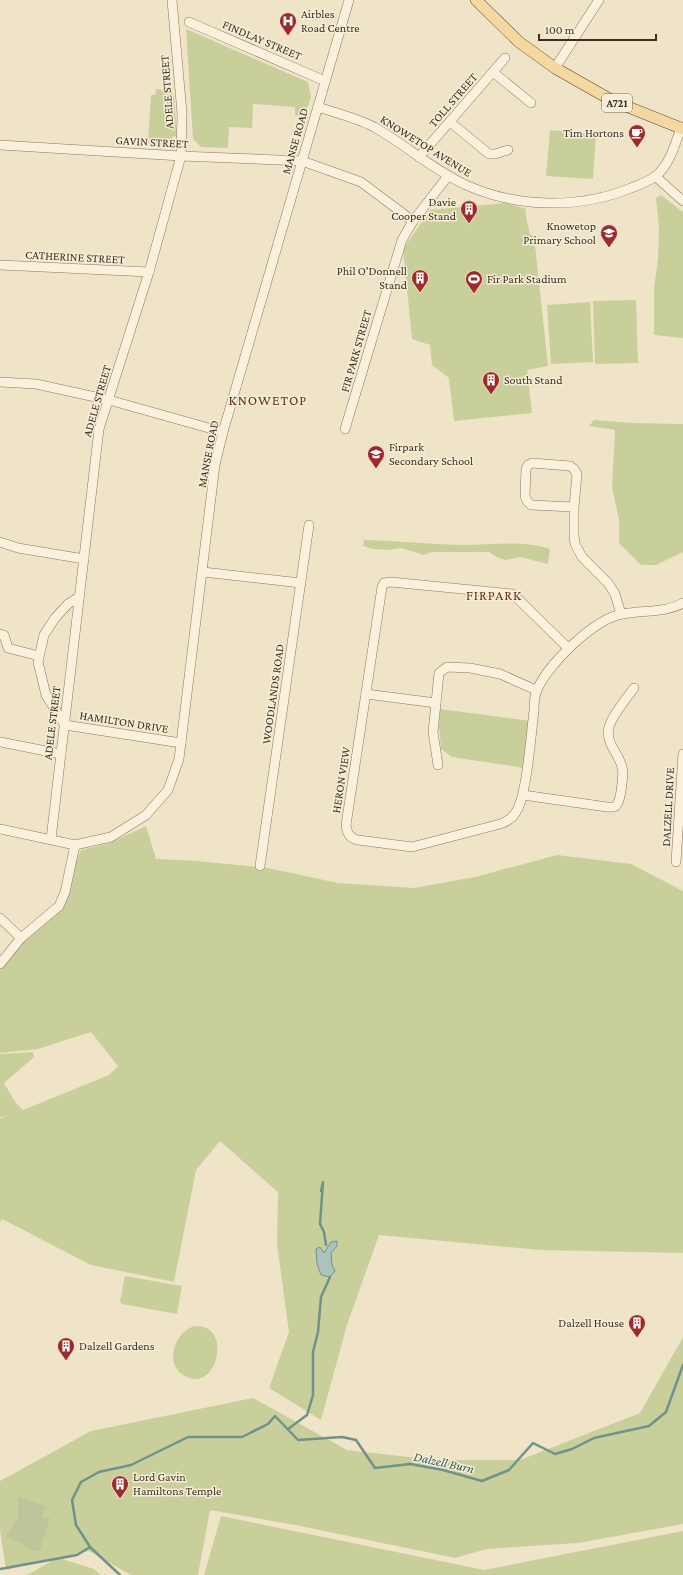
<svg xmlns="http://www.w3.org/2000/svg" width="683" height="1575" font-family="'Crimson Pro',serif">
  <rect width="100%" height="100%" fill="#f0e4c8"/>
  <g fill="#c9cf9b" fill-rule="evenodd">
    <polygon points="186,29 308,82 311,96 304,118 295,115 295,107 253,104 252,128 229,127 228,148 201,147 193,139"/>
    <polygon points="156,89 171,91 174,97 177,137 173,136 170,142 163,146 148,143 151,95 155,95"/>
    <polygon points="550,130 596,134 593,179 546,176"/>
    <polygon points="661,195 683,212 683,338 654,335 654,288 658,259 659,226 656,198"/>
    <path d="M505,203l21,6c-2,6 3,18 4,26h4l14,131 -21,4 5,43 -78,8 -5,-43 -17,-13 -2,-20 -18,-6 -9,-90 27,-39z"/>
    <polygon points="636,300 638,363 595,364 593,301"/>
    <polygon points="590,302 593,362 551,364 547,305"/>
    <polygon points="594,420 633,423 683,424 683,552 656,565 641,565 619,543 619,519 612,488 615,430 589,426"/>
    <path d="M364,540c33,1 65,4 98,5 30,0 59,-5 88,4l-2,15 -28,-7 -14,3 -8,-2 -9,-6h-57l-8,3 -23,-7 -14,2 -14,-1 -10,-3z"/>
    <polygon points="440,709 531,721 524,768 452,757 441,749 439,727"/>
    <polygon points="146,826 156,859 197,861 268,868 338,883 414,888 475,877 557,855 631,864 683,891 683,1253 541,1250 379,1235 347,1325 321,1420 269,1388 289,1332 277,1244 278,1192 220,1141 196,1170 174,1282 91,1265 2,1219 0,1222 0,1119 9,1115 0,1118 0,1054 33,1052 34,1057 4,1083 16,1103 23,1110 109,1075 118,1066 91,1032 38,1049 0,1053 0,969 12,957 38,920 59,911 72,869 81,850 110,843"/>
    <polygon points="125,1276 182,1286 177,1314 122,1304 120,1301"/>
    <path d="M194,1326c41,-3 23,71 -11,49 -19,-12 -8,-43 11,-49z"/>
    <path d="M683,1337v187l-105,19 -91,6 -32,9 -160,-33 -85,-15 -12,65h-67l-42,-24 -30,7 35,11 7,6h-76l6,-2 24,-14 -49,11 -6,-40v-49l91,-50 162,-33 94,52 88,10h85l120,-47zM42,1516l7,2 -19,33 -12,-9 -12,-5 12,-19z"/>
    <polygon points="221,1516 484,1570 683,1531 683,1575 204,1575"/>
  </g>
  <polygon fill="#bfc49a" points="18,1496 45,1506 42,1516 50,1518 40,1550 30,1551 18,1542 5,1537 18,1518"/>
  <polygon fill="#a9c4bc" stroke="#6f938a" points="337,1241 337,1246 331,1253 332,1265 335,1271 330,1277 321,1275 317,1264 316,1249 320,1247 324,1253 331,1242"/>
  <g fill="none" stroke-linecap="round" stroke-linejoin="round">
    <g stroke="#6f938a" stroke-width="2.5">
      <polyline points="321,1191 323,1182 320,1224 324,1232 326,1245"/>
      <polyline points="288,1429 307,1415 313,1395 313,1352 318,1332 321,1297 330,1277"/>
      <polyline points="0,1569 77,1555 90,1547"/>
      <polyline points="120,1575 90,1547 76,1525 72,1500 81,1482 99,1472 131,1465 188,1437 242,1437 268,1424 275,1416 298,1440 342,1437 356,1440 375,1468 410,1464 443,1470 482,1481 509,1470 533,1443 555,1454 572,1449 594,1438 649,1426 666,1412 683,1365"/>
    </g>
    <g stroke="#8d765c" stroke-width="10">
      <g id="minor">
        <polyline points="189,22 325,81"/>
        <polyline points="555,68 599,0"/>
        <polyline points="493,72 531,103"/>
        <path d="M318,107c18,6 39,11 56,20 32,18 59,43 92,58 51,23 114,24 165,3 8,-3 18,-7 25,-12 14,-12 19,-32 25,-48"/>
        <polyline points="450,122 489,154 495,154 508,150"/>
        <polyline points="0,145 181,156 302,161 361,182 413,221"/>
        <polyline points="419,157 505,58"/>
        <polyline points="655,176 683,201"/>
        <polyline points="0,265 149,272"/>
        <polyline points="0,382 36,384 109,400 223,432"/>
        <polyline points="345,429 402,240 413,221 448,176"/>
        <polyline points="574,507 531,505 527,501 525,496 526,469 528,465 532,463 570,466 574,469 577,474 574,507 574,536 575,544 582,557 608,583 615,594 621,614"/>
        <polyline points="0,542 18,548 84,559"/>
        <polyline points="203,572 301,583"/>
        <polyline points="79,597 68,604 55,618 44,635 38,662 46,695 65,725 181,743"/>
        <polyline points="0,634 4,635 8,648 39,656"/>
        <path d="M568,648l-51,-50 -5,-4 -121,-12 -7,1 -2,4 -36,238c1,9 4,13 12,15l54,7 88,-23c6,-2 12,-5 16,-12 11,-16 15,-79 18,-101 0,-6 0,-15 3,-21 11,-26 58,-72 86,-76 20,-4 42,-1 60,-11"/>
        <polyline points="366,694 436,703 439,673 447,667 470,668 500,674 536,690"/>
        <polyline points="436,703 433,732 438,765"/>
        <polyline points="0,742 61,754"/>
        <path d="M523,795l84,12c3,0 6,1 9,-1 5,-5 8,-32 6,-39 -4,-15 -17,-24 -13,-40 3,-12 18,-29 25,-39"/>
        <polyline points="0,829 75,845 111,837 146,815 168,790 179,759 215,465 223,432 349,0"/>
        <polyline points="51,839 99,429 149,272 181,156 182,113 172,0"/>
        <polyline points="676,862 683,754"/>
        <polyline points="260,866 309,525"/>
        <polyline points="0,918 21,938"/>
        <polyline points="0,964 21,938 59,906 65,892 75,845"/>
      </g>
    </g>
    <g stroke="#5b4430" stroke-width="12">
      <polyline id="major" points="476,0 519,42 555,68 613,101 683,129"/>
    </g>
    <use href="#minor" stroke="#faf1dc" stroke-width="9"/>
    <use href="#major" stroke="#f3d9a0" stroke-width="11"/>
  </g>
  <defs>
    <g id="hospital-pin" transform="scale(0.9)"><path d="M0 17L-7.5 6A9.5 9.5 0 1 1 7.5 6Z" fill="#9e2a2b" stroke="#f7eed8"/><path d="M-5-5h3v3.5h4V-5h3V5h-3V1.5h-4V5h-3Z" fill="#fff"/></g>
    <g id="cafe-pin" transform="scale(0.9)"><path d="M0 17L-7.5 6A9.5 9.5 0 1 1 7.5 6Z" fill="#9e2a2b" stroke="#f7eed8"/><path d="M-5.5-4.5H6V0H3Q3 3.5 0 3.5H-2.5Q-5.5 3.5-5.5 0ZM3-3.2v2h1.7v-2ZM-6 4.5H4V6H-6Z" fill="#fff"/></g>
    <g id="building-pin" transform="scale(0.9)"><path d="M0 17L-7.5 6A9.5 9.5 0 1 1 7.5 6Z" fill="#9e2a2b" stroke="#f7eed8"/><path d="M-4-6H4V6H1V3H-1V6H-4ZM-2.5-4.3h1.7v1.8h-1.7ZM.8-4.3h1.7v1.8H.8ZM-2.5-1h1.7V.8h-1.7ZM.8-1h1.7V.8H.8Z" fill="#fff"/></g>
    <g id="school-pin" transform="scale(0.9)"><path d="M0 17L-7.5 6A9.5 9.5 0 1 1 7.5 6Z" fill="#9e2a2b" stroke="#f7eed8"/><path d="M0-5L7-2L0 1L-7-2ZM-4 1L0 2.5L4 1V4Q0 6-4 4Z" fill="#fff"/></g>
    <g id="stadium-pin" transform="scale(0.9)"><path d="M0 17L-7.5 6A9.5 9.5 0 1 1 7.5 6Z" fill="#9e2a2b" stroke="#f7eed8"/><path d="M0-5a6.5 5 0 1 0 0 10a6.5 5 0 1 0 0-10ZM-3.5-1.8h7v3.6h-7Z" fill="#fff"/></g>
  </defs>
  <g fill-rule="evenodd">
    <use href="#hospital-pin" x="288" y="21"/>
    <use href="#cafe-pin" x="637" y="133"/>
    <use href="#building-pin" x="469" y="209"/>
    <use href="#school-pin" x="609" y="233"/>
    <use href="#building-pin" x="420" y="278"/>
    <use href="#stadium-pin" x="474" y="279"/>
    <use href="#building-pin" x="491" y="380"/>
    <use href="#school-pin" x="376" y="454"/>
    <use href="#building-pin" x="637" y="1323"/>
    <use href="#building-pin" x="66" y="1346"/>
    <use href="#building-pin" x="120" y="1484"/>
  </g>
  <g text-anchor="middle" stroke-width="3" stroke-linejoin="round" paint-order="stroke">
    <rect fill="#f7eed8" stroke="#756857" stroke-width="1" x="602" y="94" width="30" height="18" rx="3"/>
    <g font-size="11" font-weight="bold" fill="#3d2e20">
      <text x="617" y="107">A721</text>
    </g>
    <g font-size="12" fill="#3d2e20" stroke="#f7eed8" text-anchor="start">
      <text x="301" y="18">Airbles<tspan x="301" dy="14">Road Centre</tspan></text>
      <text x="624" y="137" text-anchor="end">Tim Hortons</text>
      <text x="456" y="206" text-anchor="end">Davie<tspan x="456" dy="14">Cooper Stand</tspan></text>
      <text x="596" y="230" text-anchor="end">Knowetop<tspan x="596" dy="14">Primary School</tspan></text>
      <text x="407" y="275" text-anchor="end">Phil O'Donnell<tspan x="407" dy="14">Stand</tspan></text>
      <text x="487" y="283">Fir Park Stadium</text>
      <text x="504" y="384">South Stand</text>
      <text x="389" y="451">Firpark<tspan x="389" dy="14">Secondary School</tspan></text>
      <text x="624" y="1327" text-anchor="end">Dalzell House</text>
      <text x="79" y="1350">Dalzell Gardens</text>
      <text x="133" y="1481">Lord Gavin<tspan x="133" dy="14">Hamiltons Temple</tspan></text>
    </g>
    <g font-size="12" fill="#3d2e20" stroke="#f7eed8">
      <text transform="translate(262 40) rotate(23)" y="4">FINDLAY STREET</text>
      <text transform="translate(167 92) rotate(-94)" y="4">ADELE STREET</text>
      <text transform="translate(453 100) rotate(-49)" y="4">TOLL STREET</text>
      <text transform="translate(295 141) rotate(-74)" y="4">MANSE ROAD</text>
      <text transform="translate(152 142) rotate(3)" y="4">GAVIN STREET</text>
      <text transform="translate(426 146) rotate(32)" y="4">KNOWETOP AVENUE</text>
      <text transform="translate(75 257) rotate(3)" y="4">CATHERINE STREET</text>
      <text transform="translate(356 351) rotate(-74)" y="4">FIR PARK STREET</text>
      <text transform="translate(97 401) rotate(-74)" y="4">ADELE STREET</text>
      <text transform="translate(208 454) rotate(-79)" y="4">MANSE ROAD</text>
      <text transform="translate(273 694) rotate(-82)" y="4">WOODLANDS ROAD</text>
      <text transform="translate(124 722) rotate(9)" y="4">HAMILTON DRIVE</text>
      <text transform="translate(52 723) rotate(-83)" y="4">ADELE STREET</text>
      <text transform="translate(341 780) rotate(-81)" y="4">HERON VIEW</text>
      <text transform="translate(668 807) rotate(-87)" y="4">DALZELL DRIVE</text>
    </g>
    <g font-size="13" font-style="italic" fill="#2f5d5a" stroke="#f7eed8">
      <text transform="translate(444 1462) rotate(12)" y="5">Dalzell Burn</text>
    </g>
    <g font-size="14" letter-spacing="1" fill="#6b2e1e" stroke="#f7eed8">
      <text x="268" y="405">KNOWETOP</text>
      <text x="494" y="600">FIRPARK</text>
    </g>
  </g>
  <path d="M539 34v6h117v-6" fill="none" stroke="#3d2e20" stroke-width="2"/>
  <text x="545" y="34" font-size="12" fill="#3d2e20" stroke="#f7eed8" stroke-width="3" paint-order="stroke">100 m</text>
</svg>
